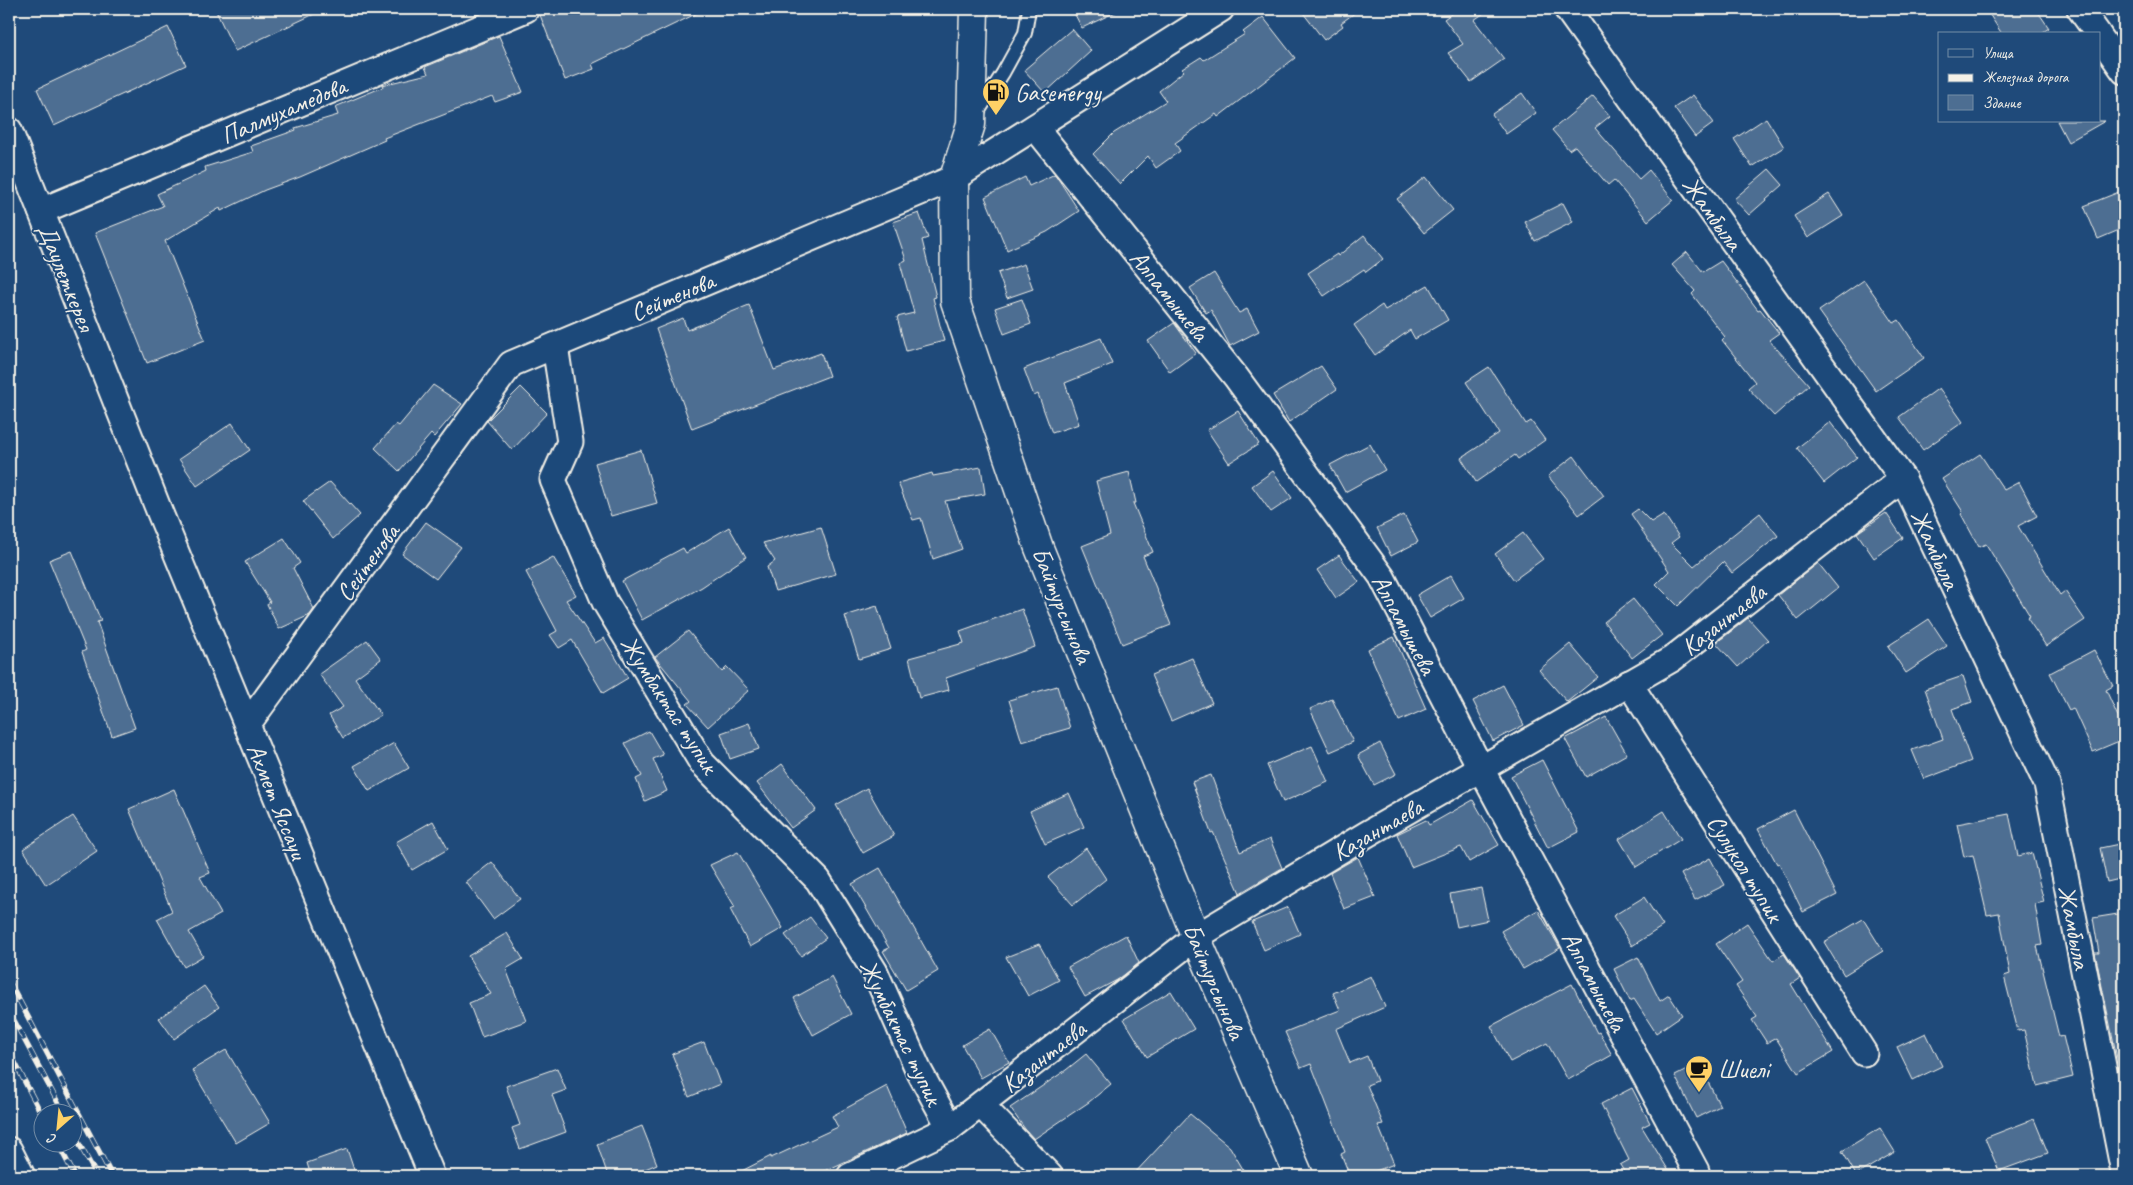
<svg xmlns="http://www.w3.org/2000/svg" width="2133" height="1185" font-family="Caveat,sans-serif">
  <rect width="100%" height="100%" fill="#1f4a7a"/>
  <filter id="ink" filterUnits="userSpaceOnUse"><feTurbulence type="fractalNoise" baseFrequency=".02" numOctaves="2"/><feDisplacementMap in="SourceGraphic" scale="10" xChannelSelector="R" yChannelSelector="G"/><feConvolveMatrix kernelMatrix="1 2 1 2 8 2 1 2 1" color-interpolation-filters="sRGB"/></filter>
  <g filter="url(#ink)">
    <g fill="#4d6e92" stroke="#f4f1e8">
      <polygon points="215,9 325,9 235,51"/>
      <polygon points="566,9 706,9 592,64 594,69 565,80 540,15"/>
      <polygon points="1072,9 1122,9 1082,28"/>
      <polygon points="1300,9 1360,9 1341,23 1343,26 1324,40"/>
      <polygon points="1458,9 1490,9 1474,20 1504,59 1471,82 1448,53 1463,44 1444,19"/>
      <polygon points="1986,9 2036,9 2049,28 2040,34 2002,34"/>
      <polygon points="1263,17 1295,58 1218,117 1216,114 1175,143 1180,151 1156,168 1148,156 1120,184 1093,154 1114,133 1166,101 1159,91 1184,71 1182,69 1201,57 1204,60 1245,34 1243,32"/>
      <polygon points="168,27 186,65 54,126 37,89"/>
      <polygon points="1072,29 1091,51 1045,93 1024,70"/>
      <polygon points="499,36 523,92 495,102 492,96 384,138 385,140 300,177 265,190 221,211 220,208 165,241 205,340 147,363 95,233 163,206 157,194 206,171 205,167 253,152 251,146 296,130 295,128 338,115 335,107 383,87 382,85 428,74 425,67"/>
      <polygon points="1522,93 1536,113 1506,134 1492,114"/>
      <polygon points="1693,95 1714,123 1695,137 1674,108"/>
      <polygon points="1593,96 1610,116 1595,128 1639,179 1649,170 1673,200 1648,221 1614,180 1608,185 1575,146 1569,150 1552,130"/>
      <polygon points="1766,118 1784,147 1752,167 1734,139"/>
      <polygon points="2057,121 2105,121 2068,142"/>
      <polygon points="1769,169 1783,185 1749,215 1734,199"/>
      <polygon points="1055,174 1079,211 1047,232 1007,250 985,197 1025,177 1029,186"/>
      <polygon points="1426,177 1453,210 1424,233 1397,199"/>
      <polygon points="2124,190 2124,228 2098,239 2084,206"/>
      <polygon points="1829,194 1843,216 1808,238 1794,216"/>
      <polygon points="1563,203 1573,222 1535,241 1525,222"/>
      <polygon points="919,213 928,238 922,240 936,297 933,298 944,341 906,351 897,317 914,313 900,263 906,260 893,222"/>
      <polygon points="1364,235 1383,259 1366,272 1364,269 1324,296 1308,273 1337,254 1338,256"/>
      <polygon points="1687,252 1703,272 1721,261 1758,310 1760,309 1779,333 1769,340 1809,385 1774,416 1748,388 1755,382 1722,340 1725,337 1692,294 1695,291 1672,265"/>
      <polygon points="1024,264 1033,289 1007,298 998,273"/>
      <polygon points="1214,273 1239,313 1247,309 1259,331 1230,346 1211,310 1206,313 1190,288"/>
      <polygon points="1864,280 1894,323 1899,320 1924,358 1876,391 1819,311"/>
      <polygon points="1428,285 1448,320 1415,339 1410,330 1375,355 1354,325 1382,305 1385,310"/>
      <polygon points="1022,299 1031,324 1004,334 995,308"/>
      <polygon points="749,305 774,370 821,353 829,376 692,429 656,329 683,318 687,330"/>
      <polygon points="1174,323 1196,353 1170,372 1148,341"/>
      <polygon points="1101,338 1112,364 1065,383 1079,424 1052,433 1038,394 1034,396 1024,369"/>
      <polygon points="1321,366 1337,389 1289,422 1273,395"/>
      <polygon points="1489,367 1526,424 1531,421 1545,440 1518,459 1515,455 1476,482 1461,458 1499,433 1466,382"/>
      <polygon points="433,385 462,404 434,437 431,434 399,471 375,448 396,424 399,426"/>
      <polygon points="521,387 547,413 512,450 487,421"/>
      <polygon points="1939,388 1963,422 1923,450 1899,417"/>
      <polygon points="1238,411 1259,444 1229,463 1207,430"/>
      <polygon points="1830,422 1857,457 1824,483 1797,448"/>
      <polygon points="232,423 250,450 197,486 179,459"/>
      <polygon points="1370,444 1385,470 1345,492 1330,465"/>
      <polygon points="641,450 657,503 611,516 595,463"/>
      <polygon points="1980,454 2004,490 2019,482 2037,516 2018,526 2060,595 2065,591 2085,620 2046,646 2027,618 2030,616 1986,544 1979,547 1961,514 1963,512 1942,479"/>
      <polygon points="1574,456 1604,496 1579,515 1548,476"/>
      <polygon points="981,467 985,494 945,501 962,549 933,559 921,518 913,520 898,483 932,473 933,476"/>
      <polygon points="1273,471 1292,498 1271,512 1252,486"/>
      <polygon points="1129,472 1136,503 1133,503 1153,552 1143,556 1171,625 1122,644 1082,546 1110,535 1096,481"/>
      <polygon points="330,482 360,515 333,539 303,501"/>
      <polygon points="1638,509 1651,522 1664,514 1679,537 1671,543 1694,566 1760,513 1778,536 1732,573 1723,562 1678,606 1656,584 1669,571 1631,514"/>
      <polygon points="1886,513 1903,538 1874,558 1857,533"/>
      <polygon points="1404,515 1418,542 1391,556 1377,528"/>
      <polygon points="426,522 461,547 436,579 402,554"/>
      <polygon points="729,527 746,557 702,587 642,620 622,581 683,548 686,553"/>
      <polygon points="821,527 836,574 775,591 767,567 775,561 763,543"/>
      <polygon points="1523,533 1543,559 1514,580 1495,554"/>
      <polygon points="284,538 300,563 293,568 314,609 310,615 279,629 267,604 270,602 245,562"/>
      <polygon points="72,551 101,621 97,622 135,728 112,736 82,652 86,650 49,560"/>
      <polygon points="1339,555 1359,582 1336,598 1317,570"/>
      <polygon points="553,557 576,595 566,600 595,643 604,638 628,678 603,693 572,640 559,648 550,635 557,631 526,572"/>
      <polygon points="1818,563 1838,588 1798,620 1778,595"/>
      <polygon points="1451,575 1464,598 1430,618 1417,595"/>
      <polygon points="1633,599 1662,635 1632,658 1604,622"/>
      <polygon points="877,606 891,649 859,659 845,616"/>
      <polygon points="1022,609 1035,647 946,678 949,690 919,698 909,658 964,643 960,631"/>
      <polygon points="1748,618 1768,640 1738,667 1716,643"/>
      <polygon points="1929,619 1947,646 1906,673 1888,646"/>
      <polygon points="688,631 722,672 727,667 749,690 708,727 687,704 691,701 655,657"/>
      <polygon points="1394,637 1426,709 1399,721 1368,649"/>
      <polygon points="367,640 381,659 355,678 381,715 343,738 329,715 343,707 319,674"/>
      <polygon points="1570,644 1598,677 1567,702 1539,670"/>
      <polygon points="2094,650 2113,686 2106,690 2124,730 2124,739 2093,752 2073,708 2069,710 2050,673"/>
      <polygon points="1192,658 1212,703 1171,721 1151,675"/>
      <polygon points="1963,676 1972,702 1952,709 1971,761 1924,779 1912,750 1943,739 1925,689"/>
      <polygon points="1503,685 1524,725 1493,741 1473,701"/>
      <polygon points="1057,686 1070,728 1022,742 1009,700"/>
      <polygon points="1332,699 1353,742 1330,752 1310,709"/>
      <polygon points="1606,717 1627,754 1586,777 1565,739"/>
      <polygon points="749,723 759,749 730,759 721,733"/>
      <polygon points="649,731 663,755 653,759 667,791 645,801 636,779 642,776 625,743"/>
      <polygon points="394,743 409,768 369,791 354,766"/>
      <polygon points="1380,743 1396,774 1374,785 1358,755"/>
      <polygon points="1312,746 1328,782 1283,802 1267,765"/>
      <polygon points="1542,760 1579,832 1548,848 1511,776"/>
      <polygon points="782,764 816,810 791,828 757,783"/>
      <polygon points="1211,775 1240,852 1270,839 1282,868 1240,893 1213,832 1211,833 1192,782"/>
      <polygon points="867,788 894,836 863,853 836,805"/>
      <polygon points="174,789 210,873 200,877 221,914 189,932 203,956 184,967 157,919 172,911 129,809"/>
      <polygon points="1069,793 1084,827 1045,844 1030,811"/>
      <polygon points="1473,800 1499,845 1469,862 1461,847 1411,867 1397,834 1426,820 1429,825"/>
      <polygon points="1794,810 1837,895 1803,912 1779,863 1777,864 1758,829"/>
      <polygon points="1664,811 1681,839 1636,867 1619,839"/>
      <polygon points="2009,814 2018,856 2032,853 2044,902 2035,904 2042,945 2037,946 2059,1037 2063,1036 2073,1077 2037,1086 2024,1030 2018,1031 2004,976 2010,974 1999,913 1987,915 1973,855 1964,857 1957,824"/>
      <polygon points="73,816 97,851 46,885 23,849"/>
      <polygon points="433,821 448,849 412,870 396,842"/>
      <polygon points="2124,843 2124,878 2107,882 2100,848"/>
      <polygon points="1086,848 1106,879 1073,905 1048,877"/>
      <polygon points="738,852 783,928 750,947 730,909 735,907 710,865"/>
      <polygon points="1358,857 1375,897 1344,909 1330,873"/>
      <polygon points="1710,858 1725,885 1695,900 1681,874"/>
      <polygon points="492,862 520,899 493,919 466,882"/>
      <polygon points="880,868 938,971 906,990 883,951 889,948 852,884"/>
      <polygon points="1481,888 1488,920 1457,927 1450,894"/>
      <polygon points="1644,897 1663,926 1632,946 1613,916"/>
      <polygon points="1288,907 1300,934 1264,950 1252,922"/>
      <polygon points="1538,910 1560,948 1523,969 1501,931"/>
      <polygon points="2124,913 2124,1082 2122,1082 2095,953 2099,953 2093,918"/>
      <polygon points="810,917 826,938 801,956 785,935"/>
      <polygon points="1863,919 1883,951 1844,975 1824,942"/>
      <polygon points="1747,923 1773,961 1784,954 1800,978 1791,984 1833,1052 1798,1073 1776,1038 1767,1043 1752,1020 1757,1017 1736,986 1742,982 1716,944"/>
      <polygon points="507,933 523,959 506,969 526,1021 482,1037 469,1003 491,994 468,956"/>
      <polygon points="1126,935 1139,963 1119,979 1085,997 1068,967"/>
      <polygon points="1039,944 1059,980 1028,996 1006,957"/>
      <polygon points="1638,957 1660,1001 1669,995 1682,1015 1656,1033 1634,999 1630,1001 1614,969"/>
      <polygon points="1371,976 1385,1007 1336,1029 1350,1063 1367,1056 1377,1081 1367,1085 1383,1124 1378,1125 1394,1164 1363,1176 1350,1176 1341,1154 1345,1152 1311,1064 1301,1068 1285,1032 1340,1010 1333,993"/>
      <polygon points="832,977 851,1014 813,1035 794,998"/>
      <polygon points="1572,984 1597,1033 1599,1032 1612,1055 1568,1080 1547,1043 1510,1062 1491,1026"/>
      <polygon points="204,986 219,1007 174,1039 159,1018"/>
      <polygon points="1171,991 1194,1029 1147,1057 1124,1019"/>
      <polygon points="990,1029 1009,1062 981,1078 962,1045"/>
      <polygon points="1926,1033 1942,1066 1913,1080 1897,1047"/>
      <polygon points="704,1042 720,1084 689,1097 672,1054"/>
      <polygon points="226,1050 270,1123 236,1143 192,1070"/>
      <polygon points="1086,1054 1111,1084 1089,1102 1034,1139 1025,1129 1010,1108 1066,1070"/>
      <polygon points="1699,1064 1720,1106 1696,1118 1675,1076"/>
      <polygon points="557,1068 566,1090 552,1095 566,1132 520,1149 512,1128 520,1125 506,1086"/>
      <polygon points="887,1086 907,1133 814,1176 732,1176 771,1156 771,1158 838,1127 832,1116"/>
      <polygon points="1632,1088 1650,1123 1642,1127 1672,1176 1627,1176 1620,1165 1629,1160 1601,1104"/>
      <polygon points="1190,1114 1230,1147 1247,1176 1132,1176"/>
      <polygon points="2034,1119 2048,1153 1999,1171 1985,1138"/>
      <polygon points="642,1126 657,1164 629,1176 608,1176 597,1144"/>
      <polygon points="1880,1128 1895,1152 1856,1175 1842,1151"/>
      <polygon points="347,1149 356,1176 311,1176 307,1163"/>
    </g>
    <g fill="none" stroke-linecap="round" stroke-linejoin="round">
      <g stroke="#f4f1e8" stroke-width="16">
        <polyline id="lane" points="976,115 1003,73 1025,33 1029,9"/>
      </g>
      <g stroke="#f4f1e8" stroke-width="29">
        <g id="street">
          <polyline points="1567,9 1903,479 2047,784 2124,1172"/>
          <polyline points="2080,9 2098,34"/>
          <polyline points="2099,36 2124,71"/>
          <polyline points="1035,127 1236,377 1382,577 1481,769 1696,1171"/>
          <polyline points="9,130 160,513 432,1176"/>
          <polyline points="41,211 526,9"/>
          <polyline points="555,346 570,442 553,480 605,602 702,763 818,880 875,972 918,1069 950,1128"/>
          <polyline points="1629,683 1864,1053"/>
          <polyline points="247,725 511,364 954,178 1221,9"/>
          <polyline points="981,1105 1050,1176"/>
          <polyline points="9,1150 22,1176"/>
          <polyline points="850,1176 950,1128 1196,937 1367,834 1672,659 1903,479"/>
        </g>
      </g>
      <g stroke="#f4f1e8" stroke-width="31">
        <polyline id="secondary" points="974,9 971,124 954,178 955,301 1039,548 1196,937 1299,1176"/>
      </g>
      <use href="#lane" stroke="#1f4a7a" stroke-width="12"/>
      <use href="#street" stroke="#1f4a7a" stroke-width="25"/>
      <use href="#secondary" stroke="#1f4a7a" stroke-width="28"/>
      <g stroke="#f4f1e8" stroke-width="5.5">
        <g id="rail">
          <polyline points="9,981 112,1176"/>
          <polyline points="9,1011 63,1112"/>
          <polyline points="9,1051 42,1115"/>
          <polyline points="72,1131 97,1176"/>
          <polyline points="57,1142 75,1176"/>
        </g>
      </g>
      <use href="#rail" stroke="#1f4a7a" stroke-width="4" stroke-dasharray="11" stroke-linecap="butt"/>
    </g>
  </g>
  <defs>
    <g id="fuel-pin" transform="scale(1.4375)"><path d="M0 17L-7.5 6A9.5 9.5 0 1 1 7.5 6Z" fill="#ffd166" stroke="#1f4a7a"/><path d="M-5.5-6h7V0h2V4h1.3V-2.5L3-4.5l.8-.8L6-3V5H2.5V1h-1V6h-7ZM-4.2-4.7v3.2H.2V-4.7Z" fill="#111"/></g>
    <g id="cafe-pin" transform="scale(1.4375)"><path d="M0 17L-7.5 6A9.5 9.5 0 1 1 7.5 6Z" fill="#ffd166" stroke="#1f4a7a"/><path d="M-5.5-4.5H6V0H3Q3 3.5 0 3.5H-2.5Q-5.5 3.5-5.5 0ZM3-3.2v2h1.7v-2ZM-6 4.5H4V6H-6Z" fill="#111"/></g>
  </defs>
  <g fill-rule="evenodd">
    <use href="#fuel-pin" x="996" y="92"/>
    <use href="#cafe-pin" x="1699" y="1069"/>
  </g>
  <g text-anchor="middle" stroke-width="4" stroke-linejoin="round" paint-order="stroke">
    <g font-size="25" fill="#f4f1e8" stroke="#1f4a7a" text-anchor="start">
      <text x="1015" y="101">Gasenergy</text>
      <text x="1718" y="1078">Шиелі</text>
    </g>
    <g font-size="25" fill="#f4f1e8" stroke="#1f4a7a">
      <text transform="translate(283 110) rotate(-23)" y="9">Палмухамедова</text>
      <text transform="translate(1713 213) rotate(54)" y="9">Жамбыла</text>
      <text transform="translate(67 277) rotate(68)" y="9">Даулеткерея</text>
      <text transform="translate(1170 295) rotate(51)" y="9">Алпамышева</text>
      <text transform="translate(672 296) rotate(-23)" y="9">Сейтенова</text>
      <text transform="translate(1936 549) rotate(65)" y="9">Жамбыла</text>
      <text transform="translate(367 562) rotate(-54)" y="9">Сейтенова</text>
      <text transform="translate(1063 605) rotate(68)" y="9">Байтурсынова</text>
      <text transform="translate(1723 619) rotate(-38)" y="9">Казантаева</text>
      <text transform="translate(1405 624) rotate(62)" y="9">Алпамышева</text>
      <text transform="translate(670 704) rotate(57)" y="9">Жумбактас тупик</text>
      <text transform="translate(278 801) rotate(68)" y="9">Ахмет Яссауи</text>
      <text transform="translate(1377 829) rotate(-30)" y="9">Казантаева</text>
      <text transform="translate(1746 868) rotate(58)" y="9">Сулукол тупик</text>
      <text transform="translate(2075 927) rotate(79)" y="9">Жамбыла</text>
      <text transform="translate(1215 981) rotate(67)" y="9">Байтурсынова</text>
      <text transform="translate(1595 981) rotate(62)" y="9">Алпамышева</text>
      <text transform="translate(902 1032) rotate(64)" y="9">Жумбактас тупик</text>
      <text transform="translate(1043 1056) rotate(-38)" y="9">Казантаева</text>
    </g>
  </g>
  <rect width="2133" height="1185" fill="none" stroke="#1f4a7a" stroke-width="30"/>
  <rect x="15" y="15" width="2103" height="1155" fill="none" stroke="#f4f1e8" stroke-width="2" filter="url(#ink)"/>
  <rect x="1938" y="32" width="162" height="90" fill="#1f4a7a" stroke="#748da6"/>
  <rect x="1948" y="49" width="25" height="8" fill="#1f4a7a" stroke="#748da6"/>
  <text x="1983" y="58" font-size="15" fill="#f4f1e8">Улица</text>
  <rect x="1948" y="74" width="25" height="8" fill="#f4f1e8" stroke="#748da6"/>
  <text x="1983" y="82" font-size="15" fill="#f4f1e8">Железная дорога</text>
  <rect x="1948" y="95" width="25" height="15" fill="#4d6e92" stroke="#748da6"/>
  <text x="1983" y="108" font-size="15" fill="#f4f1e8">Здание</text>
  <g transform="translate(58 1128) rotate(207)"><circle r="24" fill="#1f4a7a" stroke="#748da6"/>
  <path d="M0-4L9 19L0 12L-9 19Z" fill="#ffd166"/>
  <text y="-8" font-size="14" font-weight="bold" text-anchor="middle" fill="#f4f1e8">С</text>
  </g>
</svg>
